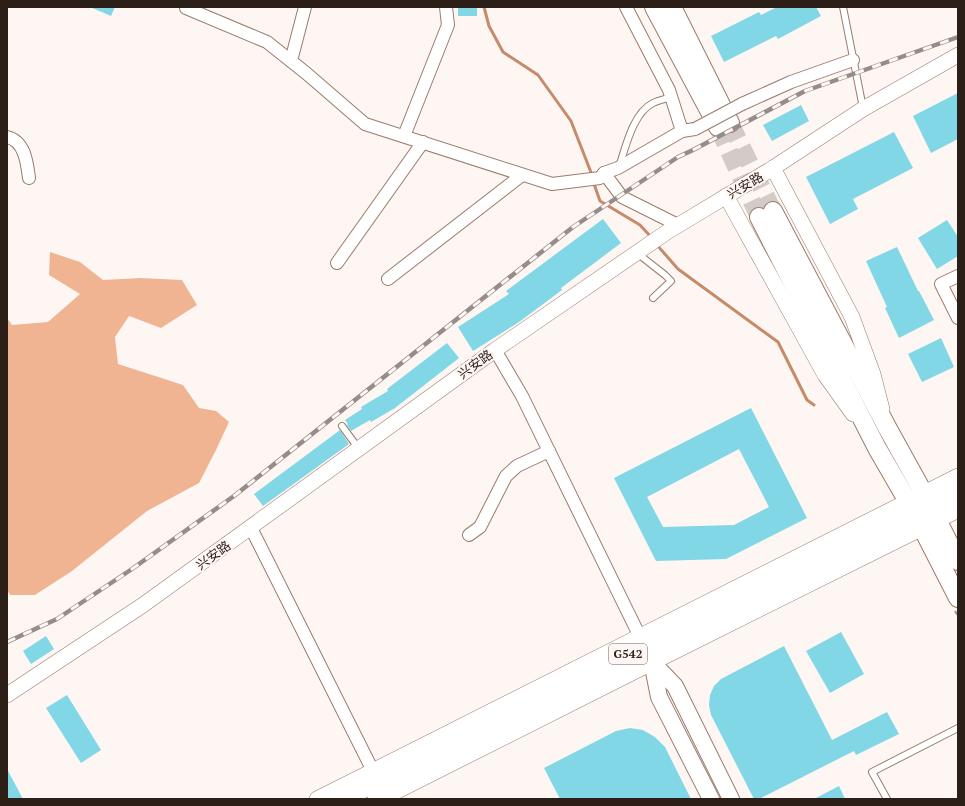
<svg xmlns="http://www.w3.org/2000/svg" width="965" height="806" font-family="'PT Serif','Noto Sans SC',serif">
  <rect width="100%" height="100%" fill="#fdf6f3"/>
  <polygon fill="#f1b492" points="50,252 80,262 103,280 140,278 182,280 197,305 161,328 129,316 115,337 118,364 183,385 199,408 216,411 229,422 216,450 199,483 147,511 72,571 35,595 10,595 7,590 7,318 12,325 48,322 80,294 49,275"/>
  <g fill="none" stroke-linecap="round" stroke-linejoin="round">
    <g stroke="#c58b6a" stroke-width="3">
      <polyline points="484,7 489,26 503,52 538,75 571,121 592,175"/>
      <polyline points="593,181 600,201 640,225 651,237"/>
      <polyline points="657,245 678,269 778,342 807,400 814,405"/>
    </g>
  </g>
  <g fill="#82d7e6" fill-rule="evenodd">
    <polygon points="90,7 115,7 111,16"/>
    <rect x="458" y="7" width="19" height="9"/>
    <polygon points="777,7 816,7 821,16 778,39 776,36 724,62 711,36 759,12 761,15"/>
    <polygon points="958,93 958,139 931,153 913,116"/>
    <polygon points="801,105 809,121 772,141 763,125"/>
    <polygon points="894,132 913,168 853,199 858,209 830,224 806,177"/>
    <polygon points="603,219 621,243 561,288 562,290 519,322 473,351 458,327 509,294 506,291"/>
    <polygon points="947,220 958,237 958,256 937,269 918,238"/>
    <polygon points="897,247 918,291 919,291 934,320 899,338 885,308 887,307 866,261"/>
    <polygon points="941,338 954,367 922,382 908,354"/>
    <polygon points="447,343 459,358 395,408 371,422 370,420 351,431 347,425 348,424 345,420 362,409 361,407 388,391 387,389"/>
    <path d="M751,408l56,110 -81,41 -70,2 -42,-83zM739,449l30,58 -35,18 -71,2 -16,-30z"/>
    <polygon points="340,430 349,444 263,506 254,494"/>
    <polygon points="841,632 864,674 830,693 806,651"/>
    <polygon points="46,636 54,649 31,664 23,651"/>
    <polygon points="784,646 832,740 887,712 899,734 856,755 854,751 759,799 754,799 711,715 709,705 710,695 714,686 721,679"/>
    <polygon points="67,695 101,750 81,763 46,708"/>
    <polygon points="630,728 643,730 655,737 665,747 691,799 560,799 544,768 616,731"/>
    <polygon points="7,769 23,799 7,799"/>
    <polygon points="839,786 845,799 814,799"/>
  </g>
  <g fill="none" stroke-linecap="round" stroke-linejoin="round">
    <g stroke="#d3cbc7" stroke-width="18" stroke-dasharray="18 9" stroke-linecap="butt">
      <polyline points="730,123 773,211"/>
      <polyline points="718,127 759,217"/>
    </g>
    <g stroke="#9b7c6c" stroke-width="8">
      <g id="service">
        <polyline points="843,7 863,108"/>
        <path d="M619,167c7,-21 14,-54 34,-64 6,-3 12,-4 18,-6"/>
        <polyline points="637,253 665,275 671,281 653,298"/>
        <polyline points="342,426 359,449"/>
        <polyline points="887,799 872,772 958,728"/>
      </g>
    </g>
    <g stroke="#9b7c6c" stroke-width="14">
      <g id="minor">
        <polyline points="626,7 669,90 682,131"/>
        <polyline points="186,8 267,42 306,73 365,124 552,184 600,178 604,173 618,168 682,131 695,129"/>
        <polyline points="291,61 305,7"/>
        <polyline points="742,104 791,82 853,60"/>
        <polyline points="404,136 448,25 446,7"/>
        <path d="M7,137c18,4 20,26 22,41"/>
        <polyline points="604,173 622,197 678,225"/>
        <polyline points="337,263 423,142"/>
        <polyline points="958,276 941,284 958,318"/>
        <polyline points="388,279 522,175"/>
        <polyline points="495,350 522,396 643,643"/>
        <polyline points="251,528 377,779"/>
        <polyline points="469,535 480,527 506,476 517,466 549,451"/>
      </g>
    </g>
    <g stroke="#9b7c6c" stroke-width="16">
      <g id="tertiary">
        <polyline points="773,168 852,317 873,374 882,409"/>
        <polyline points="726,196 825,375 853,414"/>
        <polyline points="7,695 143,605 495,350 667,232 773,168 863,109 958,55"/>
        <polyline points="317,799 958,476"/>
      </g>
    </g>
    <g stroke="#9b7c6c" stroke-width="18">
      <g id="secondary">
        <polyline points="651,661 675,686 731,799"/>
        <polyline points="652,662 659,697 711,799"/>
      </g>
    </g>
    <g stroke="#9b7c6c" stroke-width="20">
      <g id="primary">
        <polyline points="654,7 718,127"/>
        <polyline points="672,7 730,123"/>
        <polyline points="773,211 888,429 924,494 958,561"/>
        <polyline points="759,217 877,448 914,512 958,598"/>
      </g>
    </g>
    <g stroke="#9b7c6c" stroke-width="20">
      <g id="trunk">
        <polyline points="342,799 958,489"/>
        <polyline points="377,799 651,661 958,508"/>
      </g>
    </g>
    <polyline stroke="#99908b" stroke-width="2" stroke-dasharray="4 2" stroke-linecap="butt" points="955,611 958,616"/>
    <use href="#service" stroke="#fff" stroke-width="6"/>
    <use href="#minor" stroke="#fff" stroke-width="12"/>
    <use href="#tertiary" stroke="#fff" stroke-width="15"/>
    <use href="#secondary" stroke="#fff" stroke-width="16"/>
    <use href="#primary" stroke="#fff" stroke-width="18"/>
    <use href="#trunk" stroke="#fff" stroke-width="19"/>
    <g stroke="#978d88" stroke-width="4.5">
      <polyline id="rail" points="7,642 57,619 132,569 234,496 573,227 678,157 693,150 805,91 958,37"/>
    </g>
    <use href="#rail" stroke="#fdf6f3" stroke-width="3" stroke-dasharray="9" stroke-linecap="butt"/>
    <g stroke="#9b7c6c" stroke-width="14" stroke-linecap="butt">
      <polyline id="minor-bridge" points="695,129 742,104"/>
    </g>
    <use href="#minor-bridge" stroke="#fff" stroke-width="12"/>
  </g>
  <g text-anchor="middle" stroke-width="4" stroke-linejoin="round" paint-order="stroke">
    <rect fill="#fdf6f3" stroke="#6a605a" stroke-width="1" x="609" y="644" width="38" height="20" rx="3"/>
    <g font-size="12" font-weight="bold" fill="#2b1f18">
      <text x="628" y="658">G542</text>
    </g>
    <g font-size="13" fill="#2b1f18" stroke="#fdf6f3">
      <text transform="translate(745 185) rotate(-31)" y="5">兴安路</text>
      <text transform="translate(475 364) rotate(-36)" y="5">兴安路</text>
      <text transform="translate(213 555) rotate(-36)" y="5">兴安路</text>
    </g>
  </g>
  <rect width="965" height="806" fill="none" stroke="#2b1f18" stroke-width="16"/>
</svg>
